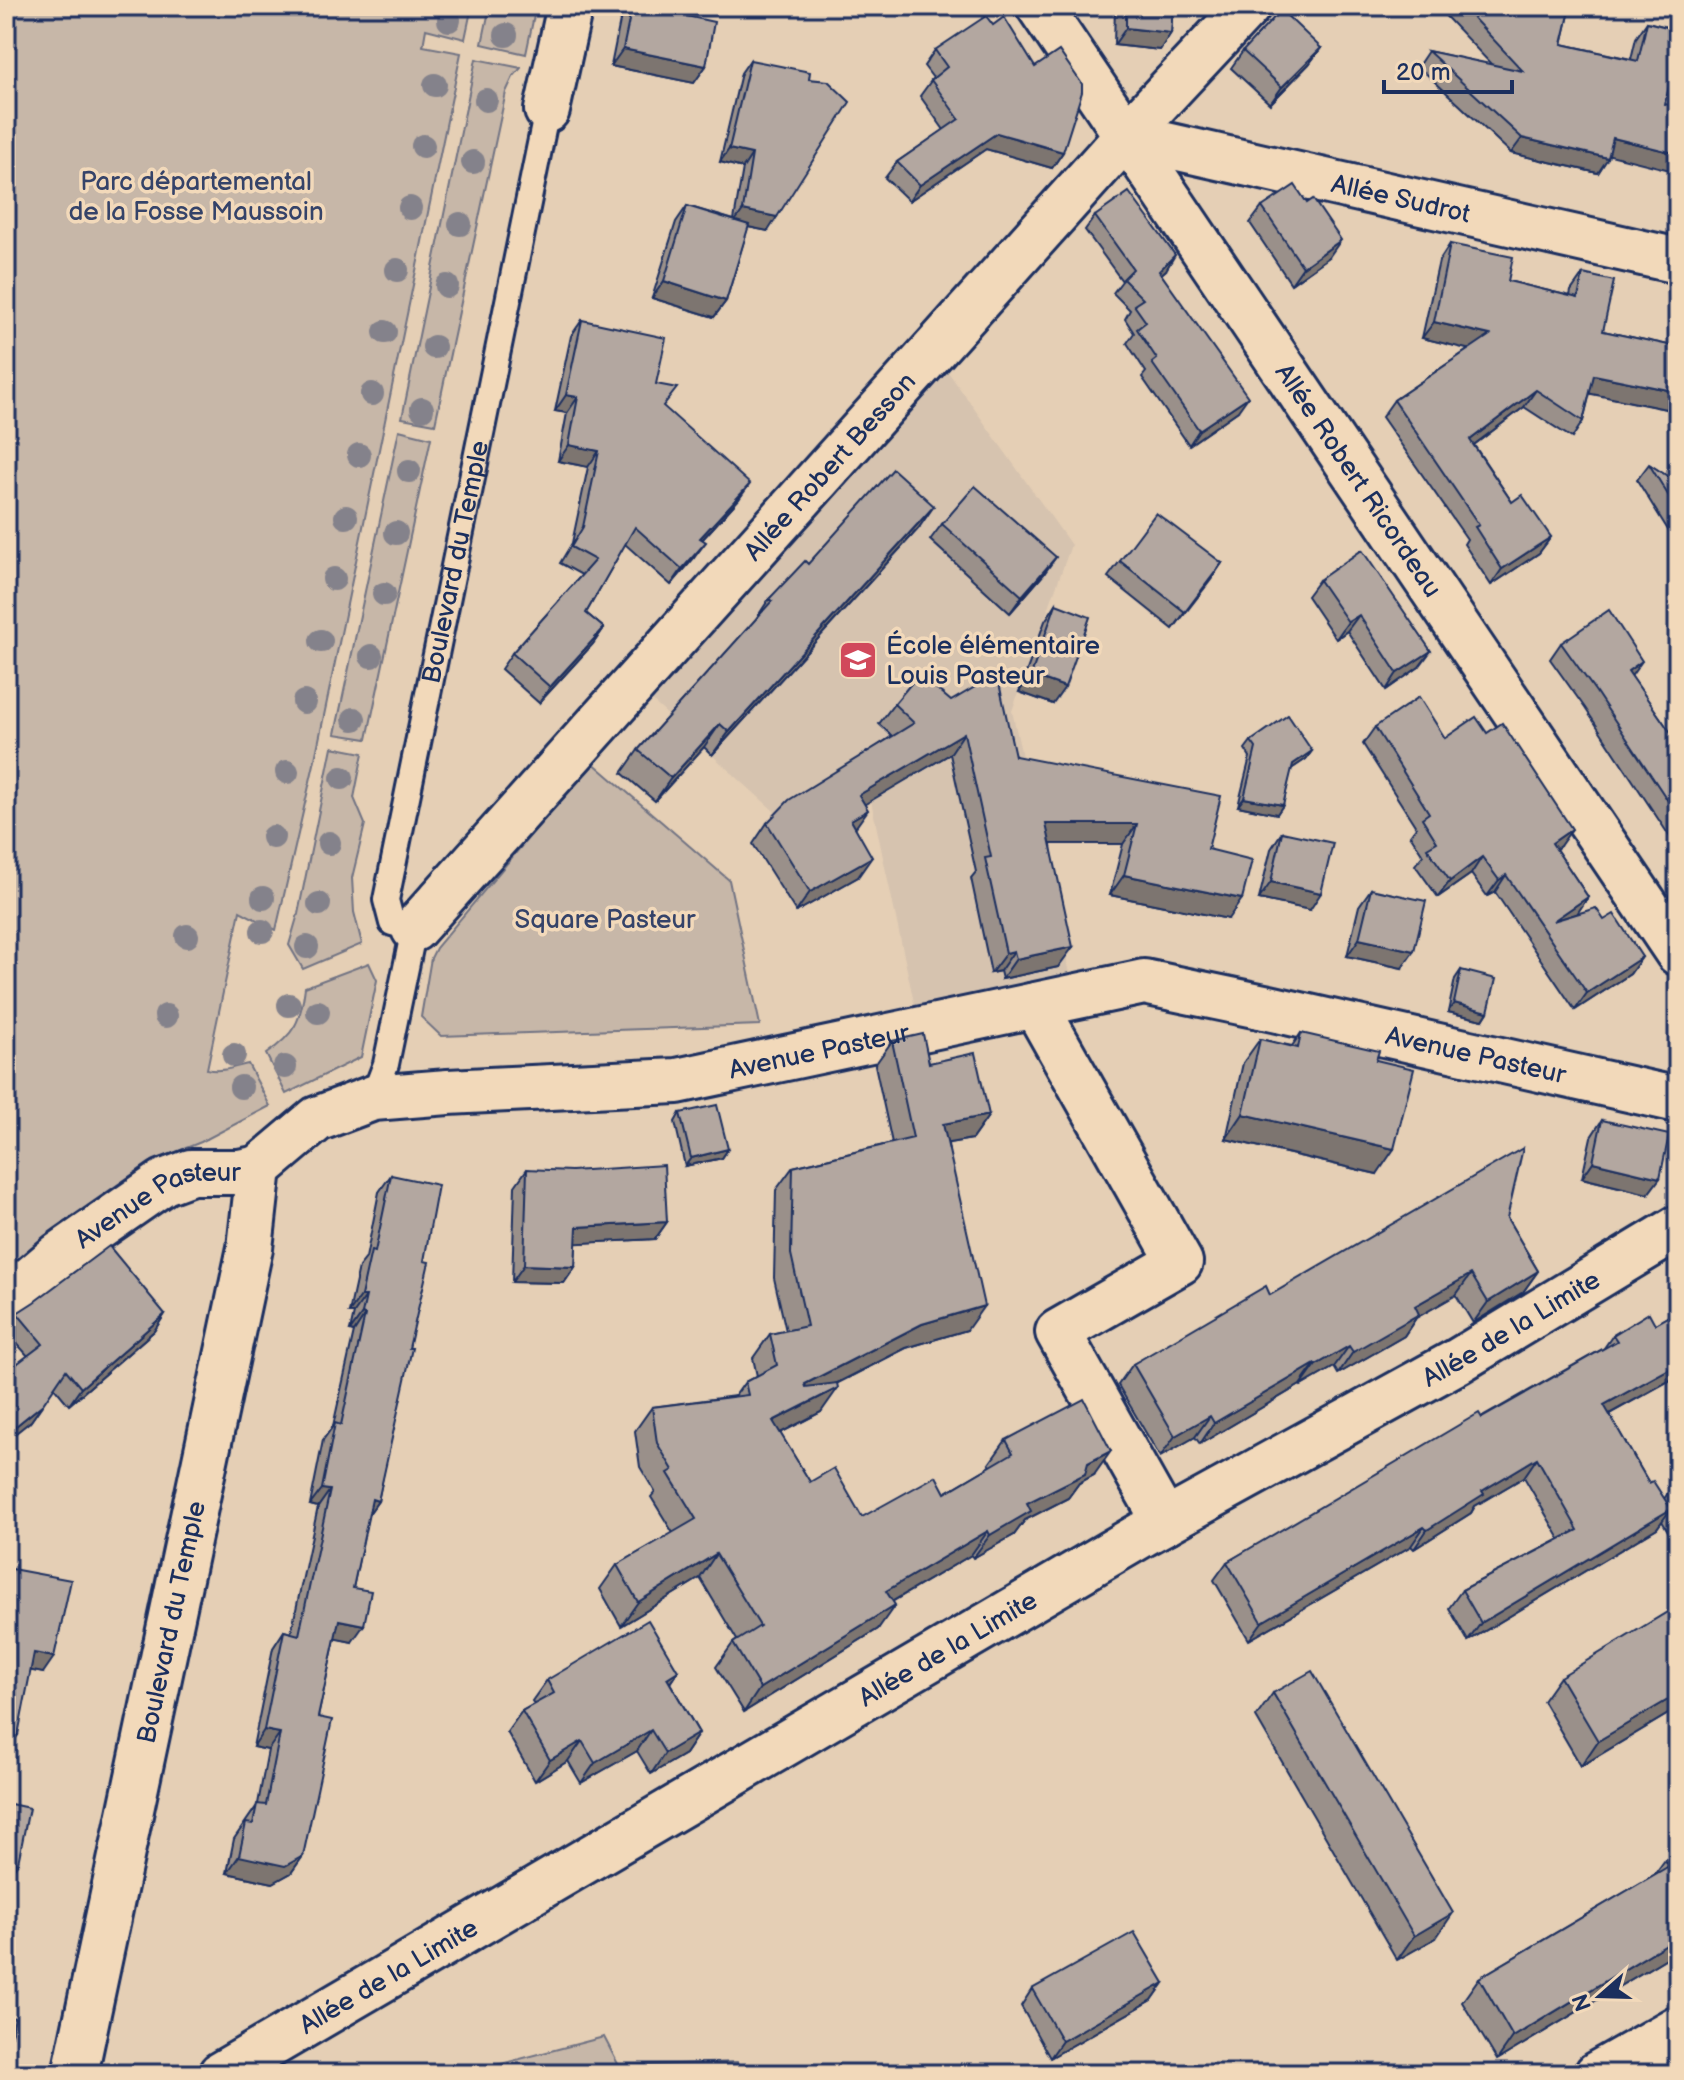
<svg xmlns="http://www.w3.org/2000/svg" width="1684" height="2080" font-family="'Balsamiq Sans',sans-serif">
  <rect width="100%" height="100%" fill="#e5cfb5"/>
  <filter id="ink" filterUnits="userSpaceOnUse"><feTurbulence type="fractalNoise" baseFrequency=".0125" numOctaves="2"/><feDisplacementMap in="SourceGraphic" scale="16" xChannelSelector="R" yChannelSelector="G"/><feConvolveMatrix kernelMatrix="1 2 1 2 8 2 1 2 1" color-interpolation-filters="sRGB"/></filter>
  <g filter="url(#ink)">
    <polygon fill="#d6c3af" points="946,369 1071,545 1012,711 1071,978 916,1012 871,801 805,839 650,699"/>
    <g fill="#c7b7a8" stroke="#717383" stroke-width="2">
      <path d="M6,6h466l-7,33 -39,-10 -3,17 38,7 -147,711 -38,166 -36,-19 -33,158c13,4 28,-2 41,-5l22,42 -69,36 -52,21 -95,66 -48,41z"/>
      <polygon points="490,6 536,6 526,54 482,44"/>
      <polygon points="476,59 521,68 513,77 506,92 435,424 402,418"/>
      <polygon points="399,430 431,438 367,739 335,734"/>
      <polygon points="332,747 363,753 354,798 365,824 352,878 354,912 362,944 303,969 289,945 298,914"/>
      <polygon points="592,762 729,880 760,1025 441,1036 421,1017 431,958 436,948"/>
      <path d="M369,963l8,17 -16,77 -75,37 -20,-40c29,-20 35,-33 39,-67z"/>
      <polygon points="604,2037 619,2066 737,2062 743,2074 463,2074"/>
    </g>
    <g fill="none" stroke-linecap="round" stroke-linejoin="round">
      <g stroke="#1b2f5e" stroke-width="30">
        <g id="service">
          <path id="s1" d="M373,1098l13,-34 28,-135 -22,-6 -6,-23 161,-790"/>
          <polyline points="1655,2041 1675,2074"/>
        </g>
      </g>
      <g stroke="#1b2f5e" stroke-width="50">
        <g id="minor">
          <path id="s2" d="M1039,6l639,947"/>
          <polyline points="547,110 570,6"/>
          <path id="s3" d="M1126,136l552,125"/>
          <path id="s4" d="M414,929l712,-793 122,-130"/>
          <polyline points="1035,1005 1180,1262 1058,1332 1165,1522"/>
          <path id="s5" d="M6,1300l53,-45 105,-73 27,-10h48l20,-4 58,-49 56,-21 75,-6 229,-11 467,-99 125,26 409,92"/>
          <path id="s6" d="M221,2074l922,-540 315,-173 220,-133"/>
          <polyline points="1597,2074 1678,2028"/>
        </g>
      </g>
      <g stroke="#1b2f5e" stroke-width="50">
        <g id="tertiary">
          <path id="s7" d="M75,2074l175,-826 9,-80"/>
        </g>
      </g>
      <use href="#service" stroke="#f2d9ba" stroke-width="24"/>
      <use href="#minor" stroke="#f2d9ba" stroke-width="44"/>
      <use href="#tertiary" stroke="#f2d9ba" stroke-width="44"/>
    </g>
    <g fill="#84828b">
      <circle cx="449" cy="20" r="12"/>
      <circle cx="506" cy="35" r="12"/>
      <circle cx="435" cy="85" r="12"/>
      <circle cx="486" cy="100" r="12"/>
      <circle cx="423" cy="146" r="12"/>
      <circle cx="473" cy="162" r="12"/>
      <circle cx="410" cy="208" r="12"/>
      <circle cx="460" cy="224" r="12"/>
      <circle cx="397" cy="270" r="12"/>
      <circle cx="447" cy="286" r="12"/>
      <circle cx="385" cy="332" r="12"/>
      <circle cx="434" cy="347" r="12"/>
      <circle cx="372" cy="394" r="12"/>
      <circle cx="422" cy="409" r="12"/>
      <circle cx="359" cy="455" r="12"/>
      <circle cx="409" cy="471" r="12"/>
      <circle cx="346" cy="517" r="12"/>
      <circle cx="396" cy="533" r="12"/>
      <circle cx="334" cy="579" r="12"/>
      <circle cx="384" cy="594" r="12"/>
      <circle cx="321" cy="641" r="12"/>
      <circle cx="371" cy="656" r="12"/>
      <circle cx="304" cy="702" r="12"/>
      <circle cx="354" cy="719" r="12"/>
      <circle cx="287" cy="772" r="12"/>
      <circle cx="342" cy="778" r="12"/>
      <circle cx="273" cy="837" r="12"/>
      <circle cx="329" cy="843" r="12"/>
      <circle cx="263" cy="898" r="12"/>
      <circle cx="319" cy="904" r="12"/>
      <circle cx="262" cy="931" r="12"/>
      <circle cx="187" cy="936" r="12"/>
      <circle cx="307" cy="947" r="12"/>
      <circle cx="289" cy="1005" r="12"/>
      <circle cx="318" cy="1012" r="12"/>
      <circle cx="166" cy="1016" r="12"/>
      <circle cx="234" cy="1055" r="12"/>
      <circle cx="285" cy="1067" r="12"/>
      <circle cx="241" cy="1087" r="12"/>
    </g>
    <g fill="#9a908a" stroke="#1b2f5e" stroke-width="2">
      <polygon points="631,6 641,6 706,66 694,83 611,66 620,21"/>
      <polygon points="1115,6 1173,6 1171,33 1160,50 1114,45"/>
      <polygon points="1353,6 1367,6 1360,13"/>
      <polygon points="1436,6 1571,6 1562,44 1631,59 1636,38 1647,22 1678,30 1609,155 1598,173 1511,153 1418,66 1428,51 1492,65"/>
      <polygon points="1321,48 1309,64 1270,104 1231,68 1243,51"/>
      <polygon points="935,50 1063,152 1052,168 986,149 909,201 885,178 897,162 944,130 920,96 933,78 924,66"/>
      <polygon points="750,60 768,231 748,227 726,301 714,317 652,298 676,222 687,206 734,220 743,168 720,162 741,73"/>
      <polygon points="1262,207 1329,257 1291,284 1250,223"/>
      <polygon points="1095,216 1166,270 1161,274 1238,411 1189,445 1142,377 1146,372 1127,343 1134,333 1125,319 1130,310 1113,293 1122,281 1085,230"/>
      <polygon points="1450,244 1508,281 1570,296 1571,291 1583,274 1603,331 1678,347 1678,424 1673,423 1676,411 1590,393 1583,421 1572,438 1524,407 1474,445 1512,502 1551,537 1539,553 1491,585 1464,544 1467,539 1382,417 1394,400 1469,349 1422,338 1439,261"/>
      <polygon points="582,320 656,384 663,407 739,499 702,540 694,558 671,585 625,544 586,613 604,628 593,644 539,703 501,669 512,653 582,575 560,563 572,543 588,467 558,461 567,413 555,411 571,336"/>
      <polygon points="1649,464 1678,483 1678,546 1637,480"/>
      <polygon points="942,524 1044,574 1010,613 930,540"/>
      <polygon points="918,529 712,755 704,747 655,801 622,773 638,750 754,622 769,599 808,564"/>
      <polygon points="1120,561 1222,563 1173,629 1108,577"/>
      <polygon points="1319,580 1419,667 1386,690 1347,631 1336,639 1307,596"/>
      <polygon points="1056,604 1053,704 1019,692 1045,621"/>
      <polygon points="1561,643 1631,676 1673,736 1678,732 1678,844 1676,846 1585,708 1550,659"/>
      <polygon points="894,704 1015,756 1208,849 1228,919 1110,895 1123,844 1051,844 1058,967 1002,979 1000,971 991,973 971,878 976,872 950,754 864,804 855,828 858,877 796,912 753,844 767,823 892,736 879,724"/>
      <polygon points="1375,727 1445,738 1560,846 1556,849 1588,897 1577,913 1604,920 1642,957 1630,974 1575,1010 1495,892 1487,896 1471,874 1438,897 1415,865 1423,855 1410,835 1416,827 1363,744"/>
      <polygon points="1251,741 1312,751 1306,759 1291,769 1283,805 1277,814 1238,806 1250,757 1245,749"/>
      <polygon points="1282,832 1310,910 1259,899 1271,849"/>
      <polygon points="1371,889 1402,968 1347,956 1359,906"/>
      <polygon points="1461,970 1488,1012 1483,1020 1448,1012 1455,979"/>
      <polygon points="1301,1033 1376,1060 1377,1174 1226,1139 1243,1063 1260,1039 1292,1046"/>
      <polygon points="892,1041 929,1063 989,1115 972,1139 948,1143 967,1330 906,1348 836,1384 821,1412 780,1433 810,1482 862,1517 945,1493 991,1466 989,1464 1006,1440 1094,1475 1079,1483 1068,1498 1025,1520 1014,1535 973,1558 971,1555 892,1602 878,1629 744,1712 716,1667 733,1643 737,1640 700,1578 621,1626 600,1589 617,1565 673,1533 651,1497 655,1492 640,1467 635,1431 652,1407 735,1396 745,1382 757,1376 753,1358 770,1334 786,1331 774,1278 776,1190 793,1167 892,1143 875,1065"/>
      <polygon points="680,1113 728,1149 722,1158 685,1166 675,1122"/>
      <polygon points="1602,1120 1648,1194 1582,1178 1591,1137"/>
      <polygon points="527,1169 667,1222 655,1239 576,1243 575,1267 564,1283 512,1282 515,1186"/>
      <polygon points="391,1175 424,1261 409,1348 378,1501 368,1515 353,1588 352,1642 335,1638 318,1717 303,1856 291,1873 273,1883 227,1873 234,1839 258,1804 268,1750 253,1747 273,1648 284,1631 291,1633 318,1507 310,1505 323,1440 333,1426 354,1332 350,1331 354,1313 349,1313 359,1267 366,1258 379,1192"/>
      <polygon points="1507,1218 1538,1271 1523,1292 1473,1323 1456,1295 1416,1318 1404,1336 1338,1374 1334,1367 1301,1386 1300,1385 1200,1444 1195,1437 1160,1457 1118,1385 1133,1364 1270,1295"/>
      <polygon points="1678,1311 1678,1376 1609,1414 1649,1483 1664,1499 1668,1493 1678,1487 1678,1548 1662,1521 1657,1528 1468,1641 1449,1608 1462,1590 1560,1539 1524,1477 1475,1506 1471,1513 1414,1549 1411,1546 1249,1640 1214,1580 1227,1562 1604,1348 1613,1335 1655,1324"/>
      <polygon points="17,1313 165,1314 154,1331 69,1405 54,1387 31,1421 28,1356 6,1331 6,1328"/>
      <polygon points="12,1569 43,1673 30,1670 7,1751 6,1750 6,1578"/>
      <polygon points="678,1671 670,1683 699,1733 685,1754 651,1774 637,1751 581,1783 568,1761 535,1781 507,1732 522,1711 534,1704 532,1701 547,1680"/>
      <polygon points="1560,1677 1678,1708 1581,1766 1543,1701"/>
      <polygon points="1273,1693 1436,1938 1397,1960 1256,1717"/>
      <polygon points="1678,1852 1678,1951 1497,2060 1462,2002 1479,1978 1654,1875 1665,1860"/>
      <polygon points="1164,1983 1152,2000 1050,2058 1021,2006 1032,1989"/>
    </g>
    <g fill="#7d7570" stroke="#1b2f5e" stroke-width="2">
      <polygon points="1126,28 1171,33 1160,50 1114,45"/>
      <polygon points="1321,48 1309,64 1270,104 1282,87"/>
      <polygon points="623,49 706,66 694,83 611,66"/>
      <polygon points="997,133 1063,152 1052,168 986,149 909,201 920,185"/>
      <polygon points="1522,138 1608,158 1598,173 1511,153"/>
      <polygon points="1613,138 1678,154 1678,172 1602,153"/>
      <polygon points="729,149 752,154 743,168 720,162"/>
      <polygon points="743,210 777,217 768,231 733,224"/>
      <polygon points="1341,240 1329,257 1291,284 1303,267"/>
      <polygon points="1175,255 1166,270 1149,285 1159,271"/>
      <polygon points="664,281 726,301 714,317 652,298"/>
      <polygon points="1434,322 1490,335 1479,352 1422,338"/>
      <polygon points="1594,375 1678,392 1678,407 1676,411 1582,392"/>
      <polygon points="1536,390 1524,407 1459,456 1470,440"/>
      <polygon points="566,395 578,397 567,413 555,411"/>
      <polygon points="1248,397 1238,411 1189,445 1199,430"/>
      <polygon points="1678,415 1678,424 1673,423"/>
      <polygon points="569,445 599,451 588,467 558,461"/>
      <polygon points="750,484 739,499 689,554 700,538"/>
      <polygon points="934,506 918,529 712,755 729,732"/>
      <polygon points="1551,537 1539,553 1491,585 1502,569"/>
      <polygon points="706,542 694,558 671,585 682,569"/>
      <polygon points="1056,557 1044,574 1010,613 1022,596"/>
      <polygon points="1222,563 1211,580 1173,629 1185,612"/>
      <polygon points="1359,615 1347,631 1336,639 1348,622"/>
      <polygon points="604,628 593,644 539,703 550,687"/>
      <polygon points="1431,651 1419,667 1386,690 1397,673"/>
      <polygon points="1642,661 1630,678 1628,671"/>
      <polygon points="1031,675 1065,687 1053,704 1019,692"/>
      <polygon points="720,724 704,747 655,801 671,778"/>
      <polygon points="964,733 950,754 845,816 859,795"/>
      <polygon points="1312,751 1306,759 1287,772 1293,764"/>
      <polygon points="1244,798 1283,805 1277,814 1238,806"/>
      <polygon points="868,810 853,831 851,820"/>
      <polygon points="1046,824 1137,824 1123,844 1032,844"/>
      <polygon points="1572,829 1560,846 1540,860 1552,843"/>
      <polygon points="872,857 858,877 796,912 810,892"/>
      <polygon points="1482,857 1471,874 1438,897 1450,881"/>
      <polygon points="1124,875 1242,899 1228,919 1110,895"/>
      <polygon points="1506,875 1495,892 1487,896 1499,880"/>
      <polygon points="1271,882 1321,893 1310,910 1259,899"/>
      <polygon points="1588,897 1577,914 1553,921"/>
      <polygon points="1359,939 1414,951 1402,968 1347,956"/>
      <polygon points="1073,947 1058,967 1002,979 1016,959"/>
      <polygon points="1014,951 1000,971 991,973 1006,953"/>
      <polygon points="1642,957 1630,974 1575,1010 1587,993"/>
      <polygon points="1454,1003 1488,1012 1483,1020 1448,1012"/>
      <polygon points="1243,1114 1394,1149 1377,1174 1226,1139"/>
      <polygon points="989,1115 972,1139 926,1147 943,1124"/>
      <polygon points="728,1149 722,1158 685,1166 691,1158"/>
      <polygon points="1593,1162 1660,1178 1648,1194 1582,1178"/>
      <polygon points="667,1222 655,1239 565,1244 577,1227"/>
      <polygon points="524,1265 575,1267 564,1283 512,1282"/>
      <polygon points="1538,1271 1523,1292 1473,1323 1488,1302"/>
      <polygon points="1471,1274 1456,1295 1416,1318 1404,1336 1338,1374 1353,1352 1415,1306"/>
      <polygon points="361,1296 366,1296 354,1313 349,1313"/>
      <polygon points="984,1306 967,1330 906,1348 788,1408 805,1384 922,1324"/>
      <polygon points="165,1314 154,1331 69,1405 81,1388"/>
      <polygon points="362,1314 365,1315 354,1332 350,1331"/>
      <polygon points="1349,1346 1334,1367 1301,1386 1316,1365"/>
      <polygon points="1315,1364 1300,1385 1200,1444 1214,1423"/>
      <polygon points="1678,1364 1678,1376 1591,1424 1604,1405"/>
      <polygon points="838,1388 821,1412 757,1445 773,1421"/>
      <polygon points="43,1404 31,1421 6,1441 6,1434"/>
      <polygon points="1210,1416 1195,1437 1160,1457 1175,1436"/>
      <polygon points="1111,1451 1094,1475 1079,1483 1068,1498 1025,1520 1014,1535 973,1558 990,1535 1027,1503 1088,1463"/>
      <polygon points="1537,1458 1524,1477 1475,1506 1471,1513 1414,1549 1427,1530 1482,1491"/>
      <polygon points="322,1489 330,1490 318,1507 310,1505"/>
      <polygon points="372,1499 378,1501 366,1518"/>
      <polygon points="1671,1509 1657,1528 1468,1641 1481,1623"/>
      <polygon points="1424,1527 1411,1546 1249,1640 1262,1622"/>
      <polygon points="988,1531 971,1555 869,1615 886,1591"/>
      <polygon points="716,1554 700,1578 621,1626 638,1602"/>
      <polygon points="895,1605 878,1629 744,1712 760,1688"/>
      <polygon points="339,1620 364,1625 352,1642 327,1637"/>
      <polygon points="34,1653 54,1657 43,1673 22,1669"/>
      <polygon points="678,1671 664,1692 667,1678"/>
      <polygon points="1678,1694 1678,1708 1581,1766 1598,1741"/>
      <polygon points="264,1730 280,1733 268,1750 253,1747"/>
      <polygon points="651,1730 637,1751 581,1783 595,1763"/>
      <polygon points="6,1732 18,1735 7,1751 6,1750"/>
      <polygon points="699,1733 685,1754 651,1774 665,1753"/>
      <polygon points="582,1741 568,1761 535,1781 550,1760"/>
      <polygon points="239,1856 303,1856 291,1873 273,1883 227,1873"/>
      <polygon points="6,1860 18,1863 6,1879"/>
      <polygon points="1453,1913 1436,1938 1397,1960 1414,1936"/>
      <polygon points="1678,1937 1678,1951 1497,2060 1513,2037"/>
      <polygon points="1164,1983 1152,2000 1050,2058 1062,2041"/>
    </g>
    <g fill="#b3a7a0" stroke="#1b2f5e" stroke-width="2">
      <polygon points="632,6 641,6 714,22 706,66 623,49"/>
      <polygon points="1126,6 1173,6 1171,33 1126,28"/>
      <polygon points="1462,6 1571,6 1562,44 1638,61 1647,22 1678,30 1678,46 1665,104 1678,107 1678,154 1613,138 1608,158 1522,138 1428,51 1523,71"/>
      <polygon points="1281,10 1321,48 1282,87 1243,51"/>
      <polygon points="986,16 993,25 1004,17 1035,67 1059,51 1082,84 1082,92 1063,152 997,133 920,185 897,162 959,119 931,80 947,67 935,50"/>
      <polygon points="750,60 810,72 809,79 828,81 850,102 777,217 743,210 752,154 729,149"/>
      <polygon points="1295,185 1307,203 1313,199 1341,240 1303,267 1262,207"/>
      <polygon points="1129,192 1175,255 1159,271 1248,397 1199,430 1152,363 1157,359 1137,329 1146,322 1134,305 1143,299 1123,279 1133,269 1095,216"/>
      <polygon points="687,206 749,225 726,301 664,281"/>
      <polygon points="1450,244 1513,257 1508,281 1578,298 1583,274 1614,281 1603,331 1678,347 1678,392 1594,375 1583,421 1536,390 1470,440 1512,502 1522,495 1551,537 1502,569 1475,527 1479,525 1394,400 1490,335 1434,322"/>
      <polygon points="582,320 666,338 656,384 677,388 663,406 750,484 700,538 706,542 682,569 635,527 586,613 604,628 550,687 512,653 595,560 571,547 583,527 599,451 569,445 578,397 566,395"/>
      <polygon points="1649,464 1678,483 1678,511"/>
      <polygon points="893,469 934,506 729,732 720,724 671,778 638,750 772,601 769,599 805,561 808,564"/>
      <polygon points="975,486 1056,557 1022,596 942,524"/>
      <polygon points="1156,513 1222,563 1185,612 1120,561"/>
      <polygon points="1362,550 1431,651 1397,673 1359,615 1348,622 1319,580"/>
      <polygon points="1056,604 1090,617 1065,687 1031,675"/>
      <polygon points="1609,610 1642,661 1628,671 1673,736 1678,732 1678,816 1596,692 1561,643"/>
      <polygon points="919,674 951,701 997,674 1015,756 1221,796 1208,849 1252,860 1242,899 1124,875 1137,824 1046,824 1073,947 1016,959 1014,951 1006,953 985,858 991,857 964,733 859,795 868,810 851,820 872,857 810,892 767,823 789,800 914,723 894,704"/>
      <polygon points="1419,697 1445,738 1476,717 1487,733 1502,723 1572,829 1552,843 1588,897 1553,921 1596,908 1604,920 1614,914 1642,957 1587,993 1506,875 1499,880 1482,857 1450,881 1427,848 1437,842 1422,818 1429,813 1375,727"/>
      <polygon points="1288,715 1312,751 1293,764 1283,805 1244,798 1256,748 1251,741"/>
      <polygon points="1282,832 1333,843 1321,893 1271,882"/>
      <polygon points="1371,889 1426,901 1414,951 1359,939"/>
      <polygon points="1461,970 1496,979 1488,1012 1454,1003"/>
      <polygon points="1301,1033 1379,1051 1376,1060 1414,1069 1394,1149 1243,1114 1260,1039 1298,1048"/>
      <polygon points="923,1034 929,1063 975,1053 989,1115 943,1124 984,1306 922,1324 805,1384 806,1387 837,1383 838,1388 773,1421 810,1482 834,1468 862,1517 936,1476 945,1493 1013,1453 1006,1440 1084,1399 1111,1451 1088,1463 1085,1474 1027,1503 1031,1511 990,1535 988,1531 886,1591 895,1605 760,1688 733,1643 760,1626 716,1554 638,1602 617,1565 696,1519 668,1473 673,1470 657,1443 652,1407 748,1395 745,1382 777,1365 770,1334 807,1326 791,1254 793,1167 913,1138 892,1041"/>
      <polygon points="717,1105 728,1149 691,1158 680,1113"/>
      <polygon points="1602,1120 1669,1135 1660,1178 1593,1162"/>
      <polygon points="1523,1148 1507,1218 1538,1271 1488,1302 1471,1274 1415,1306 1419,1314 1353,1352 1349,1346 1316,1365 1315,1364 1214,1423 1210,1416 1175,1436 1133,1364 1266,1286 1270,1295"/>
      <polygon points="664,1165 667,1222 577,1227 575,1267 524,1265 527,1169 571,1171"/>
      <polygon points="391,1175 438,1185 424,1261 429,1262 409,1348 412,1348 378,1501 372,1499 353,1588 371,1591 364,1625 339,1620 318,1717 332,1720 303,1856 285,1866 239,1856 246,1823 253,1824 257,1804 266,1805 280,1733 264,1730 284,1631 299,1635 330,1490 322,1489 335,1423 341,1425 365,1315 362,1314 366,1296 361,1296 371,1251 375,1252"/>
      <polygon points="109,1246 165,1314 81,1388 66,1370 43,1404 6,1434 6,1372 43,1344 17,1313 34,1302"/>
      <polygon points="1678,1311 1678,1364 1604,1405 1649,1483 1653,1481 1671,1509 1481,1623 1462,1590 1578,1530 1537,1458 1482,1491 1484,1494 1427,1530 1424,1527 1262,1622 1227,1562 1479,1413 1482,1418 1617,1341 1613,1335 1649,1313 1655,1324"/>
      <polygon points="1678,1487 1678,1511 1668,1493"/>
      <polygon points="12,1569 71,1580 54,1657 34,1653 18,1735 6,1732 6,1598"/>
      <polygon points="1674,1608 1678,1615 1678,1694 1598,1741 1560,1677"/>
      <polygon points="648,1620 678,1671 667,1678 699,1733 665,1753 651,1730 595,1763 582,1741 550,1760 522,1711 554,1693 547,1680"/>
      <polygon points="1312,1671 1453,1913 1414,1936 1273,1693"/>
      <polygon points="6,1803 29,1808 18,1863 6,1860"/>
      <polygon points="1678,1852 1678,1937 1513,2037 1479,1978 1669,1866 1665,1860"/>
      <polygon points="1134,1932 1164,1983 1062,2041 1032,1989"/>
      <polygon points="6,2016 15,2018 7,2054 6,2053"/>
    </g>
  </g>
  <defs>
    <g id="school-square" transform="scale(2)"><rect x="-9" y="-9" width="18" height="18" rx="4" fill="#d1495b" stroke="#f2d9ba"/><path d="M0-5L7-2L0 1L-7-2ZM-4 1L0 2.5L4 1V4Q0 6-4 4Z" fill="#fff"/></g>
  </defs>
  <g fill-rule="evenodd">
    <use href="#school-square" x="858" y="660"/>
  </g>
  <g text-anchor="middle" stroke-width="7" stroke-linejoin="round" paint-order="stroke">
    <g font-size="26" fill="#354369" stroke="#f2d9ba">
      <text x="196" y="190">Parc départemental<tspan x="196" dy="30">de la Fosse Maussoin</tspan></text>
      <text x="605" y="928">Square Pasteur</text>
    </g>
    <g font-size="26" fill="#1b2f5e" stroke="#f2d9ba">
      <text dy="9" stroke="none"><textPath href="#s3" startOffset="282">Allée Sudrot</textPath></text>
      <text dy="9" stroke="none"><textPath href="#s4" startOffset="622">Allée Robert Besson</textPath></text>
      <text dy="9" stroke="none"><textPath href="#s2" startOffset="572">Allée Robert Ricordeau</textPath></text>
      <text dy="9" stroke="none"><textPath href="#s1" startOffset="566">Boulevard du Temple</textPath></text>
      <text dy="9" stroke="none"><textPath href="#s5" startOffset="880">Avenue Pasteur</textPath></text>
      <text dy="9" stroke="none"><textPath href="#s5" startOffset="1552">Avenue Pasteur</textPath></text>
      <text dy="9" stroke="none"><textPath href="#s5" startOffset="184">Avenue Pasteur</textPath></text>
      <text dy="9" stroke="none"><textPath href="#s6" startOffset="1490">Allée de la Limite</textPath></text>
      <text dy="9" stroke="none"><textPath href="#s7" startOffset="462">Boulevard du Temple</textPath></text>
      <text dy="9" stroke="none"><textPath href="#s6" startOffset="842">Allée de la Limite</textPath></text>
      <text dy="9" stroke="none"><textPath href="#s6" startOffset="194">Allée de la Limite</textPath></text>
    </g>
    <g font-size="26" fill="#1b2f5e" stroke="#f2d9ba" text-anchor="start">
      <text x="886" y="654">École élémentaire<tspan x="886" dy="30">Louis Pasteur</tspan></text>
    </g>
  </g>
  <rect width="1684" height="2080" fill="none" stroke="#f2d9ba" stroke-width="32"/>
  <rect x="16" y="16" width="1652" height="2048" fill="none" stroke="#1b2f5e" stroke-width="3" filter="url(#ink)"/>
  <g transform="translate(1600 1996) rotate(250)" stroke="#f2d9ba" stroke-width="6" paint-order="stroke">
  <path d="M0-6L14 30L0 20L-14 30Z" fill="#1b2f5e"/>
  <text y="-12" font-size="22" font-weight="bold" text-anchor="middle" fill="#1b2f5e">N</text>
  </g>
  <path d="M1384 80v12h128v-12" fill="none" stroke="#1b2f5e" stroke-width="4"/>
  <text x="1396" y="80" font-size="24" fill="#1b2f5e" stroke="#f2d9ba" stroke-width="6" paint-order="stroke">20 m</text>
</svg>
